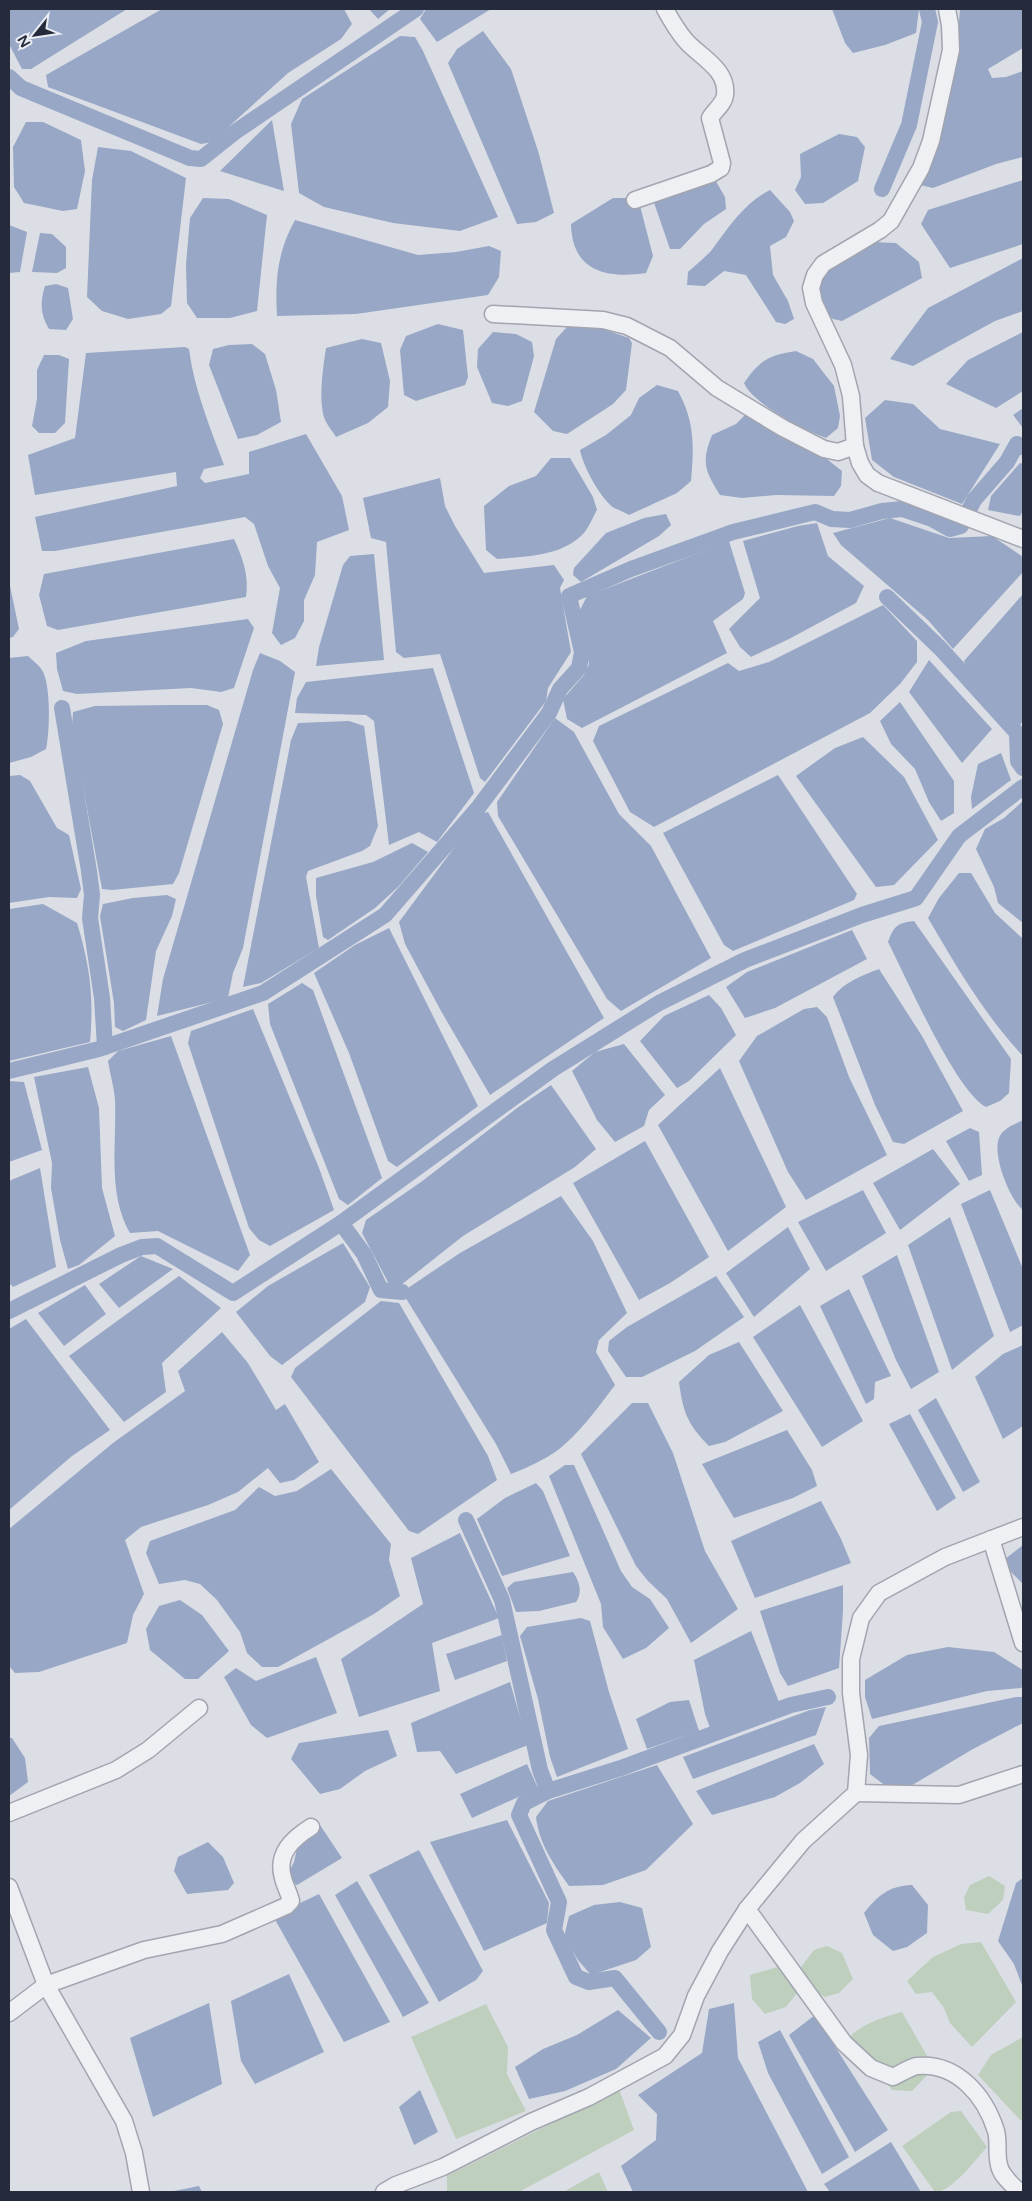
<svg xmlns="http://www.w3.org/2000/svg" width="1032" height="2201" font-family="'Varela Round',sans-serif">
  <rect width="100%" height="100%" fill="#dcdee6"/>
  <g fill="#bfcfbd">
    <polygon points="989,1876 1005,1886 1003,1900 988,1914 966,1910 964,1898 970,1885"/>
    <polygon points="981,1942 1016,2002 972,2047 950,2023 944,2008 932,1992 916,1994 907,1981 933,1957 961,1944"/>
    <polygon points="827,1946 842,1953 853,1979 839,1993 825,1997 808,1987 801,1967 814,1950"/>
    <polygon points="781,1966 799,1991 786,2007 765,2014 752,1999 750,1975"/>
    <polygon points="486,2004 508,2047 507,2074 526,2111 456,2139 411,2037"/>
    <path d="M902,2012l32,56 -22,23 -20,-1 -12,-16 -17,-2 -19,-29c14,-18 36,-25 58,-31z"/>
    <polygon points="1023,2037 1023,2118 1021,2121 978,2075 991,2055"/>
    <polygon points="619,2089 634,2130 519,2192 444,2192 447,2190 447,2176"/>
    <path d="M961,2111l26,36c-11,12 -35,45 -52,45l-33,-46 49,-34z"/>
    <polygon points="599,2172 608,2192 563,2192"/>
  </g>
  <g fill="#97a7c5">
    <polygon points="9,9 127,9 31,69 22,69 9,44"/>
    <polygon points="162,9 344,9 352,24 341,39 288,73 212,142 201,144 48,87 46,75"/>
    <polygon points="369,9 390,9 378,19"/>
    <polygon points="426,9 491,9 437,42 420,19"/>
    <polygon points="832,9 919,9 916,33 885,45 853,53 845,43"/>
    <path d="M960,9h63v39l-35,21 4,9 14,-1 17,-6v86l-27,7 -63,24 -13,-3c11,-16 15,-31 20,-50 12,-42 17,-83 20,-126z"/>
    <polygon points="483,31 511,69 539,154 554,213 536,222 517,224 448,63 457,49"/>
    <polygon points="400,36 415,37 423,51 498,217 460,231 393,223 324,207 299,193 291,124 302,99"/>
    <polygon points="272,120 284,191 220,171"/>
    <polygon points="26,122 43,122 81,140 85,171 77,209 63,211 24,203 14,187 13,147"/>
    <polygon points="839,134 857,137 865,147 858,181 823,203 805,204 795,190 801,177 800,154"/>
    <polygon points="98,147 131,151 186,178 171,306 161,314 128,319 102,311 87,297 92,180"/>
    <polygon points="714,178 725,197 726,209 704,224 680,249 670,249 650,191"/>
    <polygon points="1023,180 1023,244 950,268 921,224 928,210"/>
    <path d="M770,190l20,22 4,9 -8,16 -16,9 3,29 15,26 6,18 -9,5 -9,-2 -30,-47 -22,-4 -19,15 -18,-1 1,-13c8,-7 16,-14 23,-21 17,-23 33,-48 59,-61z"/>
    <polygon points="203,198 229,199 267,215 257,311 230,318 197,318 187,303 186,264 190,218"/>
    <path d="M613,198h25l15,58 -7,17c-40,6 -74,-2 -75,-49z"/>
    <path d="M295,220l123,35 38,-3 33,-6 12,5 -2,26 -11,18 -132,19 -79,2c-2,-36 0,-63 18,-96z"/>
    <polygon points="9,225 27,232 20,272 9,273"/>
    <polygon points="40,233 52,234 66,247 66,268 57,273 32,272"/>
    <polygon points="872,242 896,243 919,262 922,278 842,321 833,319 826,314 820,289 826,269"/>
    <polygon points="1023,258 1023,311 995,321 913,366 890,359 928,308"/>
    <path d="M56,284l12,4 5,31 -7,11 -17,-1c-9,-15 -9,-27 -4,-43z"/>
    <polygon points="438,324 463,330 468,377 465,385 416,401 404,395 400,350 406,336"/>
    <polygon points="594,326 629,338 632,343 626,390 613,404 567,434 553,431 534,412 556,339 567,327"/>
    <polygon points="493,332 516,334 532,342 534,356 522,401 508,406 492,403 477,367 478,349"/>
    <polygon points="1023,332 1023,391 996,408 946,384 968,360"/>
    <path d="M362,339l19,4 9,38 -2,26 -20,16 -32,14c-3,-5 -8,-11 -11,-17 -7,-19 -2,-52 1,-72z"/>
    <polygon points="252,344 265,354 276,390 281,422 257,435 238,439 209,365 213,349 229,345"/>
    <path d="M185,347l4,2c5,40 21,78 35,116l-20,4 -4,9 5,5 44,-9v-22l57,-18 36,62 7,34 -32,12 -2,33 -11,25v21l-9,17 -14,7 -9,-12 8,-45 -12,-22 -14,-42 -9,-7 -190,34h-13l-7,-34 142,-31 -1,-14 -141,23 -7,-40 47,-17 11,-85z"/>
    <path d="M796,351l17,8 21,27 6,30 -2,12 -12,10c-22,-8 -73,-34 -82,-55 16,-23 25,-28 52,-32z"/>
    <polygon points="44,355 59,355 69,359 65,423 55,433 39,433 32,426 37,399 37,370"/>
    <path d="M657,385l21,6c17,31 16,55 13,90l-14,12 -48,22c-5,-3 -10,-5 -15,-7 -14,-10 -31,-42 -34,-58l26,-15 25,-20 8,-17z"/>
    <polygon points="885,400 913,404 940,429 1000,444 962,504 894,477 872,460 865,418"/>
    <polygon points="1023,408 1023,428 1013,415"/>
    <path d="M747,413l36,25 30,10 29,23 -1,15 -7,10 -58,-1 -34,3 -22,-3c-15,-24 -19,-32 -8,-60l24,-11z"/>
    <path d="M551,458h19l23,39 4,13c-4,7 -8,17 -13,23 -23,24 -57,23 -87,26l-11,-9 -2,-44 25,-20 27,-10z"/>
    <polygon points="1020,463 1023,464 1023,511 1020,516 988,510 991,496"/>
    <polygon points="440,478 445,506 455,526 484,573 554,565 564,580 560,588 571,652 548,688 546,701 485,782 480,778 440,654 404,658 396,652 386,542 371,538 363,498"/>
    <polygon points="666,514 671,525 659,536 581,582 573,575 574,568 606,533 644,518"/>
    <polygon points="890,518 949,538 992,536 1023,557 1023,572 953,649 928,620 841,545 833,533"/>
    <polygon points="817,523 828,556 864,586 856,603 789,639 751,657 740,647 729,629 760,598 743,541 798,526"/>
    <path d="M234,539c9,20 15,36 12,58l-188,33 -11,-4 -8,-31 5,-21z"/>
    <polygon points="729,541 745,593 743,599 713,621 727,653 582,728 567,719 563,699 584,675 589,664 580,610 587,596"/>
    <polygon points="374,554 384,660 316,666 319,647 343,565 350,556"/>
    <polygon points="9,581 19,629 13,637 9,638"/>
    <polygon points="1023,594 1023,721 1020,725 971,678 964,661"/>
    <polygon points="883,605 917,641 917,662 900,684 870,713 654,827 630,812 593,741 599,726 728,663 739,671 769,662"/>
    <polygon points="248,619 254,628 234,688 221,692 191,688 77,694 63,691 57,669 56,653 86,641"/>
    <polygon points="260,653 280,661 295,672 243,948 233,973 228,998 157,1016 163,979 253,670"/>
    <path d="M28,656c4,4 11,9 14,14 9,14 8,63 4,79l-15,8 -22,6v-105z"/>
    <polygon points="929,660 992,729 962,763 909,692"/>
    <polygon points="433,668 474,793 437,842 419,832 389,845 374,721 366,715 295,713 297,698 306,682"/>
    <polygon points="900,702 954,781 954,813 941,821 929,802 915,769 891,744 880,721"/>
    <polygon points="171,705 207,705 219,710 223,724 179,873 173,884 112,890 102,889 72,728 73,712 95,706"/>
    <polygon points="555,718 574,732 619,814 651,846 711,958 621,1011 607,999 498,816 497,802"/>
    <polygon points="349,721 364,726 378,826 370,846 362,851 308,871 306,877 319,948 261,983 243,987 291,740 298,723"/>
    <polygon points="863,737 904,777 938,840 894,885 876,887 796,776 835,748"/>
    <polygon points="1001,753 1011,780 972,809 971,797 978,764"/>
    <polygon points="20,775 30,781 57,828 69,835 81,889 77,898 49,897 9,903 9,776"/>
    <polygon points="778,775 857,894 854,900 733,951 724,945 663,833"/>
    <polygon points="1023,801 1023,923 998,903 994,887 976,849 985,829 1004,818"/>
    <polygon points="488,812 604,1018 490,1095 441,1011 405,944 399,922 479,814"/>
    <polygon points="412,843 428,852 398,887 375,908 328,940 323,937 316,896 316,878 373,862"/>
    <path d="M959,873h12l24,40 28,26 -1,116c-38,-41 -66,-89 -94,-137l11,-20z"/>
    <polygon points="167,895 176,899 172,916 156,951 146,1020 123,1031 115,1027 114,1003 100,916 103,904 133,898"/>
    <path d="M43,904l34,19c13,43 17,74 13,119l-81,19v-152z"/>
    <path d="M914,921l97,138 -2,34 -9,8 -14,6c-30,-15 -80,-130 -98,-165 6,-16 9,-19 26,-21z"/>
    <polygon points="389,928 478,1106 397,1167 388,1161 349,1053 314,973 355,945"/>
    <polygon points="852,930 867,959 775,1008 745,1018 726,987 747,972"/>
    <path d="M879,969l43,67 41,75 -59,33 -11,-2 -18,-37 -42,-108c11,-15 28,-21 46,-28z"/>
    <polygon points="302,983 313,990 382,1178 348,1205 339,1199 270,1024 268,1004"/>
    <polygon points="709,995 721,1008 736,1035 689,1081 677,1088 640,1041 664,1016"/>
    <polygon points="817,1007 827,1017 849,1077 887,1155 806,1200 788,1172 739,1061 757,1036 804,1009"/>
    <polygon points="253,1009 319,1168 334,1210 270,1246 259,1240 249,1228 188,1043 191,1031"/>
    <path d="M171,1036l79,219 -12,16 -80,-40 -28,2c-23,-40 -13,-90 -15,-134 -1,-12 -5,-25 -7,-38l10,-10z"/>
    <polygon points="624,1044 665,1095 649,1110 644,1126 615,1142 597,1120 572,1071 595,1052"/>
    <polygon points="88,1067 99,1108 102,1188 115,1236 79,1265 68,1269 60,1240 51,1188 52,1163 34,1077"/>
    <polygon points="720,1068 786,1207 728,1251 658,1125"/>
    <polygon points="9,1081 24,1082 42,1150 9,1162"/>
    <polygon points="551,1085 596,1149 575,1167 463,1236 401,1285 389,1284 362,1233 366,1220 421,1182 517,1108"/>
    <path d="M1023,1120v90c-13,-10 -31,-55 -24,-72 4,-10 15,-13 24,-18z"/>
    <polygon points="970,1128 979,1132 982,1175 969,1181 946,1141"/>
    <polygon points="645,1141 709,1257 670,1283 639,1300 573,1183"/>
    <polygon points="933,1149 960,1184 900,1230 873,1183"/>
    <polygon points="40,1168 56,1267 13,1287 9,1283 9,1181"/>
    <polygon points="863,1190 886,1233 826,1271 798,1222"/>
    <polygon points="990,1190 1023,1269 1023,1325 1010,1332 961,1204"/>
    <path d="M561,1196l32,45 34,72 -28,27 -3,12 19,33c-15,20 -31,42 -50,59 -12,12 -38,24 -54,30l-15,-30 -94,-152 58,-39z"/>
    <polygon points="950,1217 994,1336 952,1370 908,1245"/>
    <polygon points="788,1227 810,1269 754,1317 726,1273"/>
    <polygon points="343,1243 370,1287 365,1302 282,1365 270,1356 236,1312 268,1286"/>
    <polygon points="897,1255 939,1372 911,1389 896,1360 862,1276"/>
    <polygon points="141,1256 173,1269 119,1308 99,1284"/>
    <polygon points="179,1276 221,1308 162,1363 166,1392 124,1422 69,1356"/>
    <polygon points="716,1276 744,1317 695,1351 642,1377 626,1377 608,1351 609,1341 627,1327"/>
    <polygon points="85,1285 106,1314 64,1346 38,1313"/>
    <polygon points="849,1289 891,1376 875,1382 874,1399 866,1404 820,1306"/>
    <polygon points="381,1301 399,1303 488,1456 497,1480 418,1534 409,1531 291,1377 295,1368"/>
    <polygon points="800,1305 863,1421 822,1447 753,1337"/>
    <polygon points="26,1319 110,1430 72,1456 9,1510 9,1329"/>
    <polygon points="222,1332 248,1363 276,1410 285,1404 319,1462 294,1480 280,1483 268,1468 238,1492 208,1505 141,1527 125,1540 144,1594 133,1615 127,1643 39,1672 15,1673 9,1666 9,1529 113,1443 185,1391 178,1371"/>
    <path d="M739,1342l44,69 -58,31 -16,4c-22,-22 -26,-34 -30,-64l30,-27z"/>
    <polygon points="1023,1345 1023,1426 1003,1439 975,1377 1003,1354"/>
    <polygon points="936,1398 980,1482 963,1492 918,1410"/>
    <polygon points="632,1403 648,1403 673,1453 705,1551 738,1609 691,1643 667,1599 648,1581 636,1566 581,1454"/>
    <polygon points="910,1414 956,1498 937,1511 889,1424"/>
    <polygon points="787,1430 812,1470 817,1486 793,1498 734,1518 702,1464"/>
    <polygon points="565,1465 574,1465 621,1571 632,1587 650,1599 669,1628 646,1648 623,1659 603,1627 601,1604 549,1476"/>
    <polygon points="331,1469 391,1544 389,1560 400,1596 374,1614 278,1667 262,1667 247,1653 240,1632 217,1600 200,1584 185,1580 159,1584 146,1553 150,1541 235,1510 259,1487 275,1496 297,1491"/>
    <polygon points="536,1483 543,1491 570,1556 502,1576 477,1519 505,1498"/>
    <polygon points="821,1501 841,1539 851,1563 755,1598 731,1541"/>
    <polygon points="460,1533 499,1618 432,1643 440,1691 359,1717 341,1659 423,1604 411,1558"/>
    <polygon points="1023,1545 1023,1584 1006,1567 1005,1559"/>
    <path d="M573,1572c6,9 10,20 3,30l-37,9 -23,1 -9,-24 7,-6z"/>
    <polygon points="843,1585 843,1611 839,1668 788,1686 780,1673 760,1611"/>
    <polygon points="180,1600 202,1615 229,1651 198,1679 185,1679 150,1650 146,1629 159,1606"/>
    <polygon points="581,1618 590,1621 609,1692 628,1749 557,1777 550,1757 538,1699 520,1636 527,1627"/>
    <polygon points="751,1631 779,1702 710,1728 705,1714 694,1660"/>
    <polygon points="502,1635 507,1661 455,1680 446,1654"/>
    <polygon points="948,1647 994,1652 1023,1670 1023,1686 1021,1688 987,1691 872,1719 865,1697 865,1680 907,1655"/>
    <polygon points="316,1657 337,1713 267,1738 251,1725 224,1677 236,1668 256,1681"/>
    <polygon points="510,1682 528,1745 456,1774 440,1751 417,1752 411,1723"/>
    <polygon points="1016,1697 1023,1697 1023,1723 973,1749 909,1787 891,1790 870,1774 869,1738 879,1726"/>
    <polygon points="689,1700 699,1731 647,1749 636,1719 670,1702"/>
    <polygon points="826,1707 816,1735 693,1779 683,1757 810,1710"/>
    <polygon points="388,1730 397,1756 365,1771 340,1789 320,1794 291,1759 299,1743"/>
    <polygon points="9,1738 12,1738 25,1758 28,1782 9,1796"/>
    <polygon points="814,1744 824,1764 800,1783 775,1797 712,1815 696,1791"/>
    <polygon points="527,1764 538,1788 472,1818 460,1794"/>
    <path d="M657,1765l36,59 -47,46 -43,15 -34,1c-15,-21 -30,-42 -33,-69l12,-16z"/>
    <polygon points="507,1820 549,1903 547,1923 484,1951 430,1842"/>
    <polygon points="320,1825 342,1858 297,1885 286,1878 294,1862 299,1839"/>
    <polygon points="208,1842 223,1857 234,1883 228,1890 187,1894 174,1871 178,1857"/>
    <polygon points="419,1850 483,1971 476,1980 439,2002 369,1875"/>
    <polygon points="1023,1878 1023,1988 1014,1964 998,1941 1016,1883"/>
    <polygon points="357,1881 429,2003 403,2017 335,1895"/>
    <path d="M912,1885l16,20 -1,28 -20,14 -14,4 -20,-16 -9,-22c14,-18 25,-27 48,-28z"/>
    <polygon points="319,1894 390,2022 344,2042 273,1916"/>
    <polygon points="620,1902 642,1908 651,1947 636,1960 591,1975 578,1960 564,1937 569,1916 594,1905"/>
    <polygon points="289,1974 324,2052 255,2084 241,2061 231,2001"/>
    <polygon points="209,2003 222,2084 153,2117 130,2038"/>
    <polygon points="734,2003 738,2058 808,2192 633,2192 621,2166 656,2140 657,2114 638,2095 702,2053 709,2009"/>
    <polygon points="618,2010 651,2038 616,2069 565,2091 529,2099 515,2067 543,2049 577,2035"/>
    <polygon points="815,2015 888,2130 855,2152 789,2035"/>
    <polygon points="780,2030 849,2157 822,2174 768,2073 758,2042"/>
    <polygon points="420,2090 438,2132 414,2145 399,2107"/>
    <polygon points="891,2142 921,2192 830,2192 824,2184"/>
    <polygon points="199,2186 202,2192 169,2192"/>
  </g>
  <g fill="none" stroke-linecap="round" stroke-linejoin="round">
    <g stroke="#97a7c5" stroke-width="16">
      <polyline points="9,77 21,88 190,158 201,159 235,132 416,9"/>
      <polyline points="882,189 909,125 930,22 927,9"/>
      <polyline points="887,597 941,649 1017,733 1018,761 1023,768"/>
      <polyline points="62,708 89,871 92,895 90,918 102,998 105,1047"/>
      <polyline points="9,1071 99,1049 263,993 385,915 478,808 549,713 560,689 579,668 582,652 569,596 631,569 733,532 815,512 832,519 850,520 882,511 902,509 932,519 950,529 961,526 974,500 1007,462 1017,444 1023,447"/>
      <polyline points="341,1223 364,1254 381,1290 402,1292"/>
      <polyline points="9,1311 121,1255 142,1247 157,1246 233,1293 341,1223 553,1069 659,1003 745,960 862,915 916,898 959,836 1023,787"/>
      <polyline points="466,1520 502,1600 540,1770 548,1791"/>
      <polyline points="659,2032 615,1978 589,1982 576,1977 554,1930 559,1902 519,1815 524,1803 548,1791 621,1768 791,1705 828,1697"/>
    </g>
    <g stroke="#a2a5af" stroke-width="19">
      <g id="minor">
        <polyline points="947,9 950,25 951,50 931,141 921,168 891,221 880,230 823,264 815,275 811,288 814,303 843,365 851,396 855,446 860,463 867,475 878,483 1023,539"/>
        <path d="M635,200l76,-26 10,-6 1,-5 -12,-45c5,-8 14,-14 15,-23 3,-26 -25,-38 -39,-54 -8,-9 -15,-21 -21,-32"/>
        <polyline points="493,314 603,320 627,326 670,348 717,388 783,428 824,449 838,452 855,446"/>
        <polyline points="991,1539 1023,1643"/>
        <polyline points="856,1793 959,1795 1023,1774"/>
        <polyline points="9,1813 116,1770 148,1750 199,1708"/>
        <polyline points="9,1887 46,1985 124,2121 134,2153 141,2192"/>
        <path d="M747,1909l97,134 27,25 22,9c7,-3 17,-10 24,-11 40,-4 68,30 79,65 3,11 0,23 3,34 2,11 13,19 20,27"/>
        <path d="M9,2013l37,-28 98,-35 78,-16 64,-28 5,-5c-2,-8 -6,-15 -8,-23 -7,-24 9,-39 28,-51"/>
        <polyline points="384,2192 396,2185 443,2167 531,2122 589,2097 665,2056 682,2035 696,1996 720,1951 747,1909 803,1841 856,1793 859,1755 851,1693 851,1659 861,1618 879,1593 945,1557 1023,1527"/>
      </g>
    </g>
    <use href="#minor" stroke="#eef0f4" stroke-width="16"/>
  </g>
  <rect width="1032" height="2201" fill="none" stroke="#262b3b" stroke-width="20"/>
  <g transform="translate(35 35) rotate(240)" stroke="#ebedf4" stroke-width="4" paint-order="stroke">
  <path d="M0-4L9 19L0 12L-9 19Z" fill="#262b3b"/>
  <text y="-8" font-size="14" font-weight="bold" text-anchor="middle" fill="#262b3b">N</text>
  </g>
</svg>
